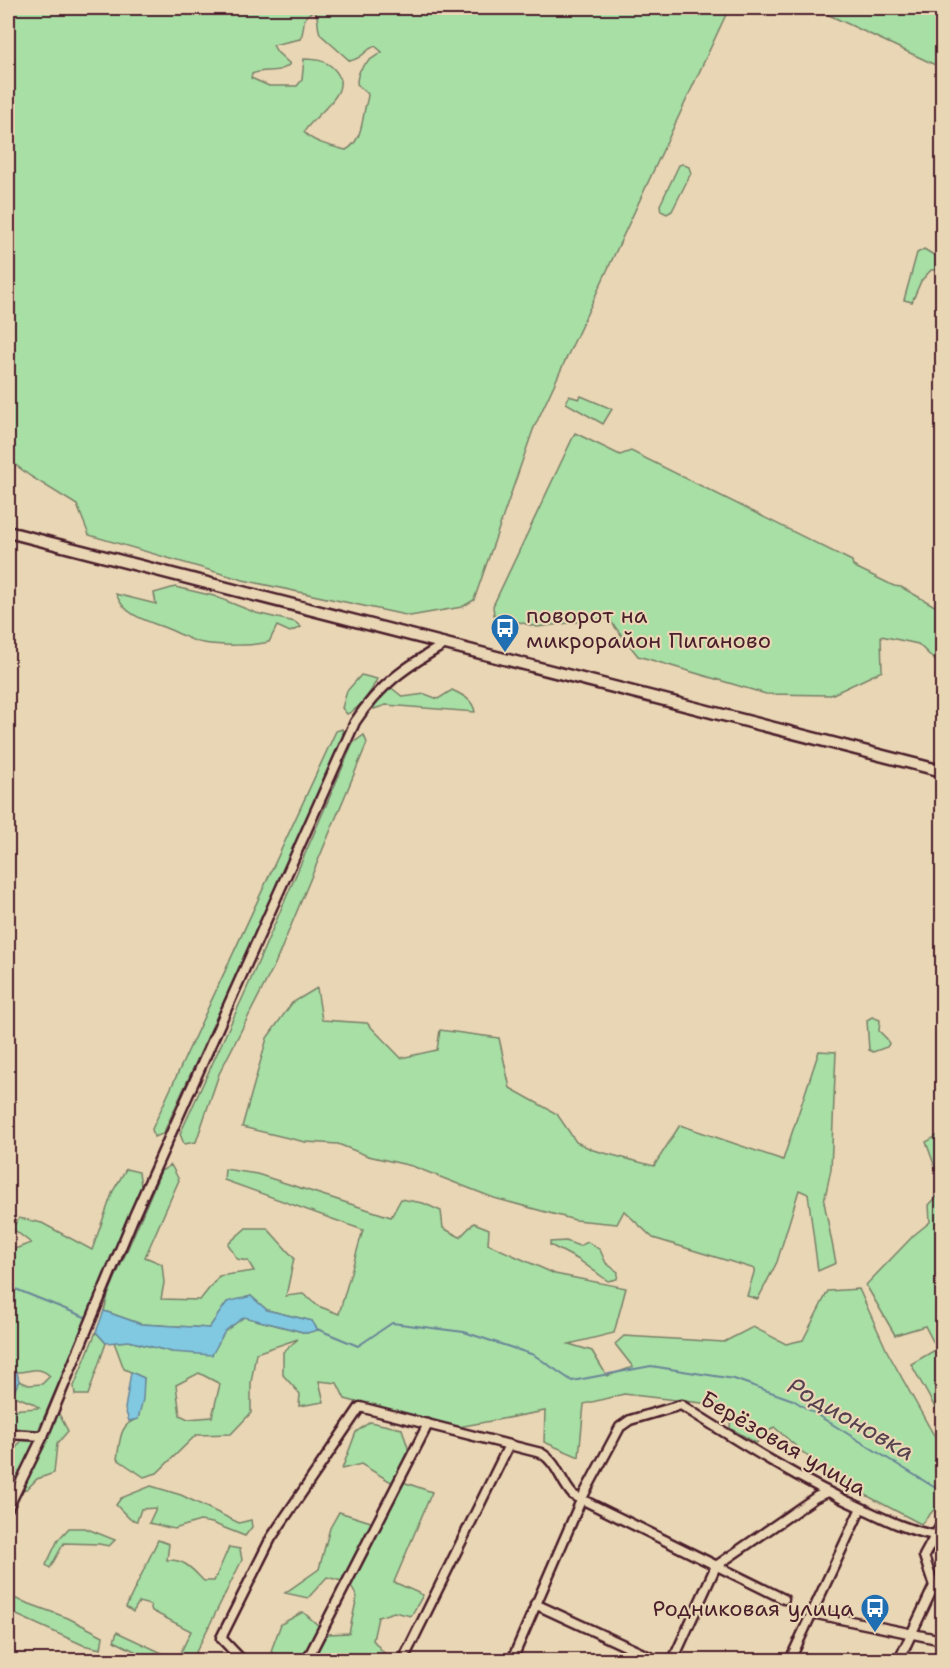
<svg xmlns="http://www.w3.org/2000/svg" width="950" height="1668" font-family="'Shantell Sans',sans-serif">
  <rect width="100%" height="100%" fill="#e9d6b4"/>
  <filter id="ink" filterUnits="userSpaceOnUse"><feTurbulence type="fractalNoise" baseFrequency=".0167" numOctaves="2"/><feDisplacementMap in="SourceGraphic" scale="12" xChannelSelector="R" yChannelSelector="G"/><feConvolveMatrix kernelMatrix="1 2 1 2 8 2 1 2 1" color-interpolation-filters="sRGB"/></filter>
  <g filter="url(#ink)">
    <g fill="#a7dfa4" stroke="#787f68" stroke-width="1.5" fill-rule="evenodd">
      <path d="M8,8h721l-196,422 -59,170 -12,7 -52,9 -167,-36 -154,-45 -12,-30 -47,-29 -22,-17zM311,12h4c5,7 1,16 6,23l29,26c15,-4 13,-10 25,-15l7,6c-13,9 -25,13 -25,32l11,10c0,5 -2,9 -3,14 -3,15 -4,34 -19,42 -14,-4 -33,-7 -42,-18 10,-18 52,-40 30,-63 -8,-9 -19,-10 -30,-10l-2,21 -5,6h-28l-18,-8 1,-4c13,-6 27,1 38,-10l-13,-12 -4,-7 27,-6c6,-9 0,-20 11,-27z"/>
      <polygon points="814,8 942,8 942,68"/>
      <polygon points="682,164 689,167 691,173 672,211 667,214 661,211 660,205 679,165"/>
      <polygon points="924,249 942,260 942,270 931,270 921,281 912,302 904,300 917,253"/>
      <polygon points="569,396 579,399 581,396 612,409 603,424 566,403"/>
      <polygon points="575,433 620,455 631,451 852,561 853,566 894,586 901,587 942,610 942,663 936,661 918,644 881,636 882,671 831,695 766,694 638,656 608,618 537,627 494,615 493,606"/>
      <path d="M175,587l39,9 42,17 39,9 6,5 -11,5 -13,-6 -8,16c-18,4 -47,4 -66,1 -10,-1 -21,-8 -30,-12 -22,-10 -47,-12 -57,-37l40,10 -2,-11z"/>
      <path d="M361,675l16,4c-5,12 -17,30 -30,35l-5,-6 5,-17z"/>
      <path d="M389,686l14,11 22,-3 13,5 14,-9c11,5 21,10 23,22l-89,-7 -12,4 -1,-7z"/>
      <polygon points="342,729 344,740 163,1134 154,1137 152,1129 336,731"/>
      <polygon points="364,735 367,743 275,964 219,1074 196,1142 184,1144 180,1134 247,988 353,743"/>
      <polygon points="317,988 322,1020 367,1023 401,1058 437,1050 440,1030 499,1038 510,1088 557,1114 576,1142 593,1150 654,1166 680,1125 783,1160 819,1051 836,1052 831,1169 824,1202 836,1263 818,1271 808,1194 799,1190 777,1262 758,1299 747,1296 755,1269 653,1238 624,1211 617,1224 575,1220 494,1198 412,1166 368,1156 338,1144 305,1142 242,1127 267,1038 292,1003"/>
      <polygon points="872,1017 880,1020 879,1031 887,1039 889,1044 887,1047 873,1052 869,1050 867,1020"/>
      <polygon points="942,1133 942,1186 926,1142"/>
      <path d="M171,1165l8,15 -34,77 17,7 2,19 -3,16 39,1 19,-24 35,-5 -6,-10 -11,-2 -9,-15 18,-16h21l27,30 -8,38 17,-2 15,12 21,8 24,-84 -139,-50 1,-11 32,5 134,43 10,-18 22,4 18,8 2,17 17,9 14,-14 15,6 -1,15 67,30 71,14 -12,45 -45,11 23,7 15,25 26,-9 -18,-23 9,-8 100,6 29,-15 33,17 17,-4 25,-49 31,-2 28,62 55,99v51l-21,23 -90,-47 -57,-50 -18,16 -26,-15 1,-14 -12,-9 -95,-11 -40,10 -5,53 -35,-15 1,-31 -92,17 -108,-29 -8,-16 -18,-2 5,21 -25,4 1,-12 -17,-19v-23l15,-13 -42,14 -5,30v30l-20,21 -35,1 -39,38 -13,4 -27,-18c3,-17 2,-36 21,-40l6,-41 -20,-9 -10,-27 15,-1 43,11 53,-21 19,-14 63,16 5,-12 -45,-11 -16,-14 -24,7 -18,25 -68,-4 -37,-13 4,-16 53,-124zM199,1373l21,11 -8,33 -24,2 -8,-4 -4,-30z"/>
      <path d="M126,1169l13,3 2,14 -59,144 -44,101 -30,-4v-17l31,-2 -7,-5 -20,-8 7,-14 10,4 13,-1 8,-8c-12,-11 -19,-4 -33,-4 -3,0 -6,-2 -9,-1v-132l4,11 19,-7 -19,-15 7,-10 23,5 50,27 21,-59z"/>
      <polygon points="942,1191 942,1420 911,1364 937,1349 925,1326 895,1335 866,1285 914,1235 930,1222 929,1205"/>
      <polygon points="566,1241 579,1246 588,1242 600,1250 606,1263 618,1272 617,1279 608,1281 579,1260 550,1245 550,1242"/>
      <polygon points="96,1332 106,1343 88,1395 75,1395 74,1386"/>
      <polygon points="58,1412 68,1431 57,1444 54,1473 37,1479 27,1489 10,1491 8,1494 8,1452 13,1452 24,1437 46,1439"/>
      <polygon points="370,1422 402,1429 409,1451 400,1479 406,1483 432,1492 394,1582 423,1595 411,1616 394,1612 378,1617 373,1640 390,1660 296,1660 289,1656 282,1660 271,1651 281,1624 303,1612 328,1634 349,1633 357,1597 349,1583 327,1577 308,1598 285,1593 319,1569 330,1528 339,1512 374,1523 393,1483 361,1464 342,1469 356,1432"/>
      <polygon points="151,1486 181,1495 239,1523 251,1520 252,1527 245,1536 212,1523 200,1521 174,1529 149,1523 156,1508 141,1509 137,1521 130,1519 116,1505 121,1498"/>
      <polygon points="69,1528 85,1528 115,1540 109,1546 99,1544 64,1543 50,1568 46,1565 58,1540"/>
      <path d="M158,1540l11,4 -2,16c18,-1 25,9 37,21h10l15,-34 11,2 2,11 -50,100h-39l-39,-19 3,-9 60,28 14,-29 -39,-20 -2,-6 -11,-3 -6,10 -7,-5z"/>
      <polygon points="8,1596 68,1618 103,1636 101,1649 83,1645 8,1611"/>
    </g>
    <g fill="#80c9e0" stroke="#6a8598" stroke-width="1.5">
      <polygon points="251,1296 267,1310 312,1321 318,1330 307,1333 244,1317 225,1331 212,1355 172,1352 129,1341 106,1343 96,1332 104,1311 141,1324 209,1328 227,1302"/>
      <polygon points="10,1370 17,1372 19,1381 8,1404 8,1371"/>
      <polygon points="131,1372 144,1378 143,1399 138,1419 129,1421 125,1409"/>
    </g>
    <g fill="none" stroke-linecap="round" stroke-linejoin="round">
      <g stroke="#6a8598" stroke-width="2">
        <polyline points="8,1286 85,1317"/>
        <polyline points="317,1329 358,1346 392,1323 464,1332 534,1355 572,1381 651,1366 734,1379 793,1400 942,1492"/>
      </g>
      <g stroke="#4a1f2b" stroke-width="13">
        <g id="minor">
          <path d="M8,1434l35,2 91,-220 221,-494c24,-37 52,-56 90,-78"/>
          <polyline points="8,1508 43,1436"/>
          <polyline points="535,1604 656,1660"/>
          <polyline points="812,1613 942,1640"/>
          <path d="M242,1660l-21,-22 50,-100 89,-131 181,46c17,10 19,28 32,42l211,104"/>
          <polyline points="307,1660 428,1424"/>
          <polyline points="403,1660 509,1445"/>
          <path d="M512,1660l70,-162 38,-71 10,-7 51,-15c60,38 120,76 185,105 23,11 44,21 69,25"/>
          <polyline points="673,1660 716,1566 816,1497 827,1492"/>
          <polyline points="790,1660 861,1508"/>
          <polyline points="899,1660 934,1586 924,1556 942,1523"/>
        </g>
      </g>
      <g stroke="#4a1f2b" stroke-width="15">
        <polyline id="tertiary" points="8,532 942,771"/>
      </g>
      <use href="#minor" stroke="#e9d6b4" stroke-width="8"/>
      <use href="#tertiary" stroke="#e9d6b4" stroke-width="10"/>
    </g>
  </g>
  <defs>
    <g id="bus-pin" transform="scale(1.5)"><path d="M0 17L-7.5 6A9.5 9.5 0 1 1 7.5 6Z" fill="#1f6fb2" stroke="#e9d6b4"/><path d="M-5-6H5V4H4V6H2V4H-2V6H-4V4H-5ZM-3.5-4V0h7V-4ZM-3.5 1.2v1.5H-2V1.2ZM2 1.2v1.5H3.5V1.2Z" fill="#fff"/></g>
  </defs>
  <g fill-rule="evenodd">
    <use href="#bus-pin" x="505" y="628"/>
    <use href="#bus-pin" x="875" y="1608"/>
  </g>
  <g text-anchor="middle" stroke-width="4.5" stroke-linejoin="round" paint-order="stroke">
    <g font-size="22" fill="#4a1f2b" stroke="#e9d6b4" text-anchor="start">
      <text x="526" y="623">поворот на<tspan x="526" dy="25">микрорайон Пиганово</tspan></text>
      <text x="854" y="1616" text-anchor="end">Родниковая улица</text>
    </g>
    <g font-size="22" fill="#4a1f2b" stroke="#e9d6b4">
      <text transform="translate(784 1443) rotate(30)" y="8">Берёзовая улица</text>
    </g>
    <g font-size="24" font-style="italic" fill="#55414f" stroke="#e9d6b4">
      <text transform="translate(851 1419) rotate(30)" y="8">Родионовка</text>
    </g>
  </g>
  <rect width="950" height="1668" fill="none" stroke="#e9d6b4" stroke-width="30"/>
  <rect x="15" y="15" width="920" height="1638" fill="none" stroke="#4a1f2b" stroke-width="2" filter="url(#ink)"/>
</svg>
